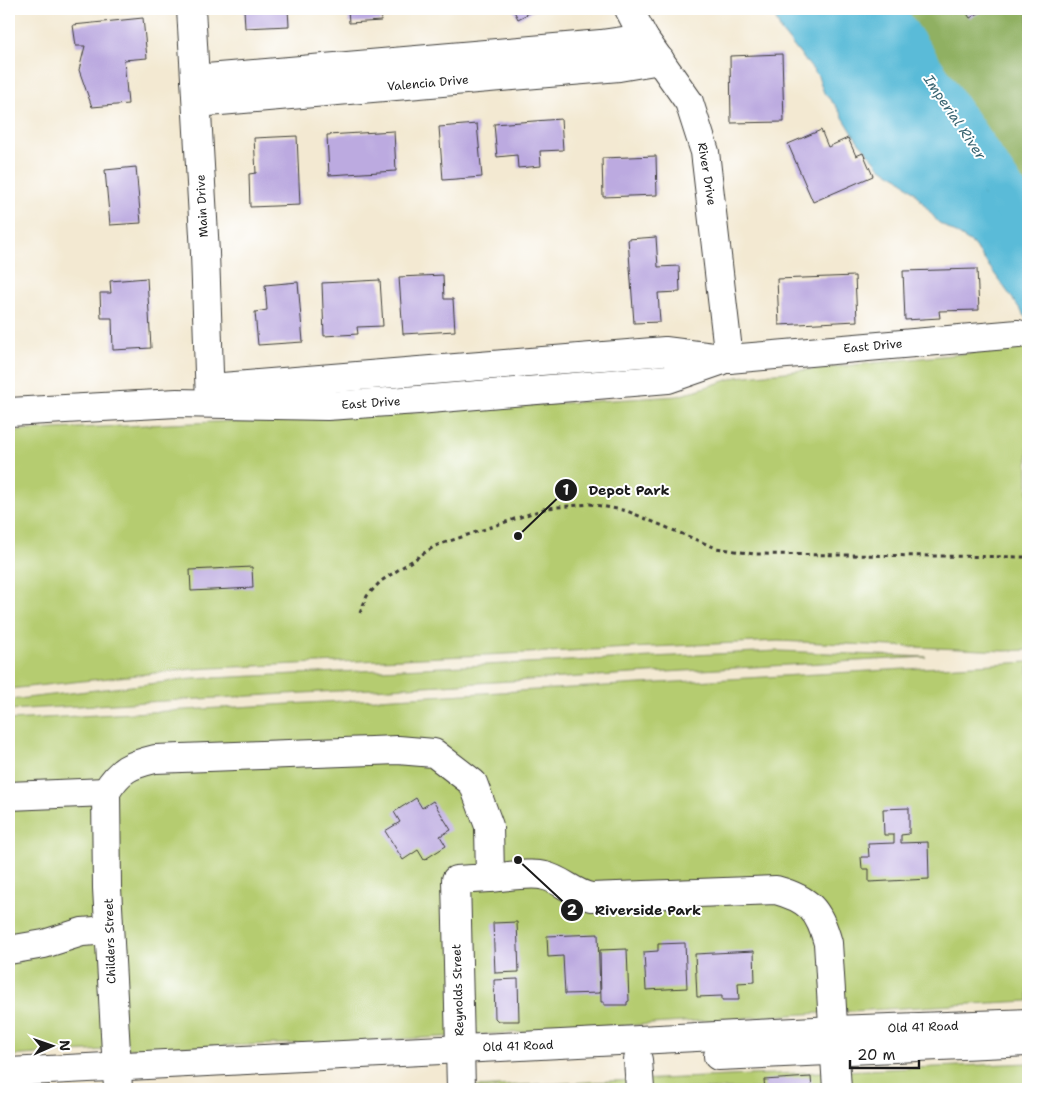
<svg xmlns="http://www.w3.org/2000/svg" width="1037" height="1098" font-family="'Shantell Sans',sans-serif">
  <rect width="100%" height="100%" fill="#fff"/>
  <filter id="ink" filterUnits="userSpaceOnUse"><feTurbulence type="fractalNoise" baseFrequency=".02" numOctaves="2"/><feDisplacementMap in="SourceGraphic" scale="10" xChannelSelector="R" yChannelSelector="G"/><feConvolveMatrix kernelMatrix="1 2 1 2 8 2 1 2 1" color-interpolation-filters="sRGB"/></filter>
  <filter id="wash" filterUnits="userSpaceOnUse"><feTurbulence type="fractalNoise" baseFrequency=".0096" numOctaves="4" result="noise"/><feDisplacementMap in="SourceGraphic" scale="20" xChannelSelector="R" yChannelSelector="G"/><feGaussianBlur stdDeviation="1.12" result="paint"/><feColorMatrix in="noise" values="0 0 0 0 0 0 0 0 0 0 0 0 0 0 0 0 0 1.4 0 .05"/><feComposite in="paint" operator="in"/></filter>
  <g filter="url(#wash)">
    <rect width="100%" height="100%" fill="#f3e9d2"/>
    <g fill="#b5cc70" stroke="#687446">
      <polygon points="1028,347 1028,650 1005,651 778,641 192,669 9,689 9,431 353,416 678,396 737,377"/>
      <polygon points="778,651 926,657 9,710 9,700 192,679"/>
      <path d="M1028,662v339c-201,10 -403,26 -604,37 -138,8 -277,7 -415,18v-336z"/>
      <polygon points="1028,1063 1028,1089 427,1089"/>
    </g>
    <polygon fill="#90b062" stroke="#56663f" points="906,9 1028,9 1028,212 997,206 983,195 973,161 946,133 933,100 931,59 925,43"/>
    <polygon fill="#5abbd8" stroke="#3b6c7a" points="772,9 906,9 925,43 931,60 933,100 946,133 973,161 983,195 997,206 1028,212 1028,320 973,244 938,222 914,192 899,178 881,168 857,140 836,106 824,93 818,76 781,31"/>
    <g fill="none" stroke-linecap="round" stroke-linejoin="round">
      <polyline stroke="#5abbd8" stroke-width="41" points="882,9 1028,225"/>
    </g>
    <g id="blocks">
      <g fill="#bcaae0">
        <polygon points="244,9 288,9 289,26 245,28"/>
        <polygon points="348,9 380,9 381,21 349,23"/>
        <polygon points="513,9 537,9 518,19"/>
        <polygon points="964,9 986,9 970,18"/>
        <polygon points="143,18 147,58 124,60 128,104 92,107 79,70 85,46 76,46 73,25"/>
        <polygon points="782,54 784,122 731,123 730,56"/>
        <polygon points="561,119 563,150 540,151 541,166 518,168 517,155 497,157 494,124"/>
        <polygon points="477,124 482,177 443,180 439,127"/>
        <polygon points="821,130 828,147 848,138 856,156 863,153 873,176 813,202 788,144"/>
        <polygon points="394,131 396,171 329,175 327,135"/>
        <polygon points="297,136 300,205 250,207 249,174 256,173 254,138"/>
        <polygon points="656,156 657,195 603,197 602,158"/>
        <polygon points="136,167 141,223 110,225 105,170"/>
        <polygon points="656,237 658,267 679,266 680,292 658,293 660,322 634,323 628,239"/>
        <polygon points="977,269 979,310 939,311 940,318 905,320 903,271"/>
        <polygon points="443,275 444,299 453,299 455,331 403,334 399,277"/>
        <polygon points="855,276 857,321 779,325 777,279"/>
        <polygon points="147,278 151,348 113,350 112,318 101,318 100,293 111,293 110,281"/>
        <polygon points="380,280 383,326 357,327 358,334 324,336 322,283"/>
        <polygon points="298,282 303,342 258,345 255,312 267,310 265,285"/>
        <polygon points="252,567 253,588 191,591 190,570"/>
        <polygon points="416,798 422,808 433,801 451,830 440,836 446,846 424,860 418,850 403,860 385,831 400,822 394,812"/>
        <polygon points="909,808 909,834 901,835 901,843 928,842 929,879 869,882 869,869 862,869 861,857 869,857 868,844 894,843 894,835 884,835 883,809"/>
        <polygon points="517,922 519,972 495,973 493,923"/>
        <polygon points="598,934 600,993 565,994 563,956 548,957 547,936"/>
        <polygon points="685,943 687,988 646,990 644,952 658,951 658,944"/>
        <polygon points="627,949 629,1001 627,1002 627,1005 604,1005 604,1002 601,1002 600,950"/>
        <polygon points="754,951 755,982 738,983 739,1000 722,1000 722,996 697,997 695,954"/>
        <polygon points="518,979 519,1021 498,1021 495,1018 494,980"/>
        <polygon points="811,1077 812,1089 765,1089 764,1080"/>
      </g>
    </g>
  </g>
  <g filter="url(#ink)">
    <use href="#blocks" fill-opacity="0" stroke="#3c3b37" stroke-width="1"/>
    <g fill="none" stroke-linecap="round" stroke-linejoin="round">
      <g stroke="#3c3b37" stroke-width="30">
        <g id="minor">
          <polyline points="191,9 205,253 210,403"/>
          <polyline points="629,9 644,38 689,102 705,152 729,359"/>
          <polyline points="195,79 601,44 644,38"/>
          <polyline points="197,103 619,67 660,60"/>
          <polyline points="210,388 665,351 729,359 1018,334"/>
          <polyline points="9,412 177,403 327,406 418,400 668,379 720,361"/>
          <path d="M106,792c14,-23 24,-27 49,-33l243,-9 36,3 39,30 16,43 1,52 -34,2 5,209"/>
          <polyline points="106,792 107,888 118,1089"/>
          <polyline points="9,796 106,792"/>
          <path d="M490,878c15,-1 42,-6 55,-2 17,4 29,18 46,21l185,-7c33,9 43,20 52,53l9,146"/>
          <polyline points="9,950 44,944 82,932 109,930"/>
          <polyline points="718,1056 1028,1042"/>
          <polyline points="638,1060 640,1089"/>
          <polyline points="9,1072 834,1030 1028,1023"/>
        </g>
      </g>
      <polyline stroke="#3c3b37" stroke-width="3" stroke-dasharray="4 4" stroke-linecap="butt" points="360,613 367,596 381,581 435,546 547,508 590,504 627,511 716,548 754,554 1028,557"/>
      <use href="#minor" stroke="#fff" stroke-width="28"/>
    </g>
  </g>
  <g text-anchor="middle" stroke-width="4" stroke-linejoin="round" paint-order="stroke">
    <g font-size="12" fill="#1c1c1c" stroke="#fff">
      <text transform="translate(428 83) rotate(-5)" y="4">Valencia Drive</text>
      <text transform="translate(707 174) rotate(81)" y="4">River Drive</text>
      <text transform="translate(202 206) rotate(-93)" y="4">Main Drive</text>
      <text transform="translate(873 346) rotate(-5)" y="4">East Drive</text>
      <text transform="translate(371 403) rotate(-4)" y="4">East Drive</text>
      <text transform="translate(110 941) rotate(-92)" y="4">Childers Street</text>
      <text transform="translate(458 990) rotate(-92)" y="4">Reynolds Street</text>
      <text transform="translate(923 1027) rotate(-2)" y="4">Old 41 Road</text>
      <text transform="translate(518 1046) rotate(-2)" y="4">Old 41 Road</text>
    </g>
    <g font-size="14" font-style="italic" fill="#386471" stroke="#fff">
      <text transform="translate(955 117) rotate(56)" y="5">Imperial River</text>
    </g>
  </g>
  <path fill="none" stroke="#1c1c1c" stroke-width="2" d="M518 536L566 490M518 860L572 910"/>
  <g fill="#1c1c1c" stroke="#fff" stroke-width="2">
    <circle cx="518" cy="536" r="5"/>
    <circle cx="518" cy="860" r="5"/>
    <circle cx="566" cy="490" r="12"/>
    <circle cx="572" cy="910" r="12"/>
  </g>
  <g font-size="15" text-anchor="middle" font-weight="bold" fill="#fff">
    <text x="566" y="495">1</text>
    <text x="572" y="915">2</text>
  </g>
  <g font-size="14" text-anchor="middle" font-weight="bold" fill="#1c1c1c" stroke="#fff" stroke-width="4" stroke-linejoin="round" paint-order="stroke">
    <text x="629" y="495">Depot Park</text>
    <text x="648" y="915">Riverside Park</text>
  </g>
  <rect width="1037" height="1098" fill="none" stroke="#fff" stroke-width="30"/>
  <g transform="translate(52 1046) rotate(88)" stroke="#ffffff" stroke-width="4" paint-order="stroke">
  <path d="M0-4L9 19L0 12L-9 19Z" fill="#1c1c1c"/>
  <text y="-8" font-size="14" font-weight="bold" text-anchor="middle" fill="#1c1c1c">N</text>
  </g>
  <path d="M850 1060v8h69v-8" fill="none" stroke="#1c1c1c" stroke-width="2.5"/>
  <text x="857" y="1060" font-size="15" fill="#1c1c1c" stroke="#ffffff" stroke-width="4" paint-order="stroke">20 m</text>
</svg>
